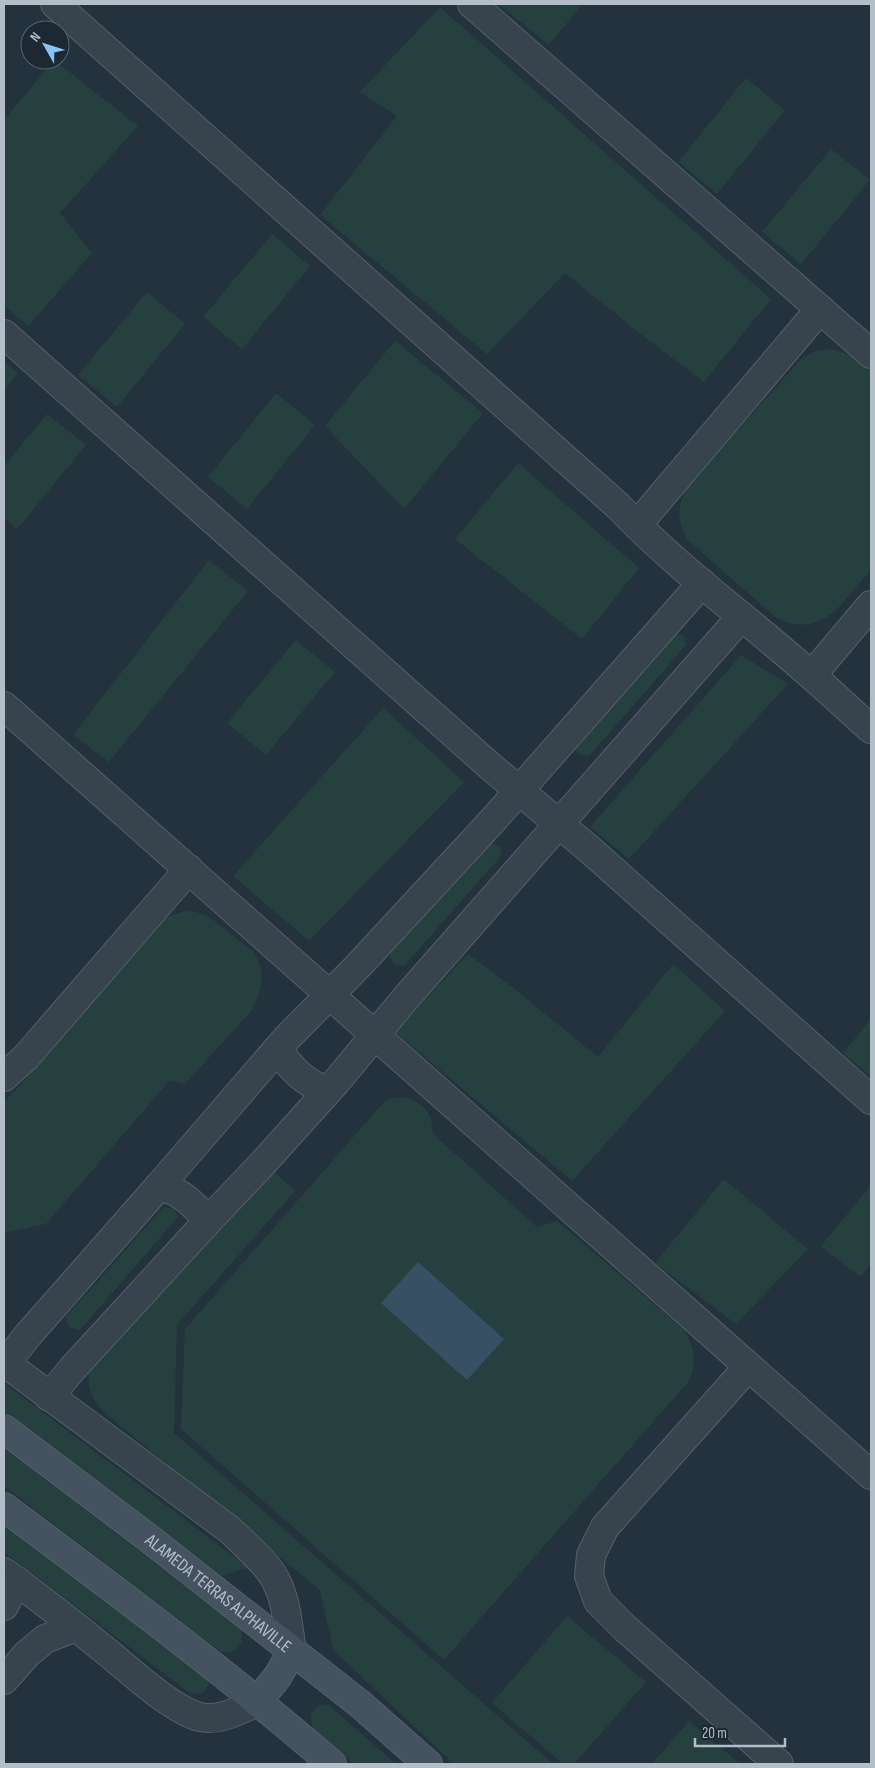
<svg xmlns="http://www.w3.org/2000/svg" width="875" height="1768" font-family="'Sofia Sans Condensed',sans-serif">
  <rect width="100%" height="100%" fill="#23323d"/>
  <g fill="#26403f">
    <polygon points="498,4 582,4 549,45"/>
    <polygon points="440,7 771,299 704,382 647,339 565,273 487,354 320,215 397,116 360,92"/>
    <polygon points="54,60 138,126 60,213 92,253 28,326 4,305 4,120"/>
    <polygon points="746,78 785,110 717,194 678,162"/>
    <polygon points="831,149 870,180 801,264 762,232"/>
    <polygon points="272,234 310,266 242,349 203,317"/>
    <polygon points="147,292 185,324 117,407 78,375"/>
    <polygon points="395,341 483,413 404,509 325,426"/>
    <path d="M830,349c19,4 27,11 41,23v197c-28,32 -48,73 -96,48l-87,-77c-12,-21 -11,-33 0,-55l115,-128 13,-6z"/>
    <polygon points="4,361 18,373 4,390"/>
    <polygon points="276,393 315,425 247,509 208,477"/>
    <polygon points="47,414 86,445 17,529 4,518 4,466"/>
    <polygon points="518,463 639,568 582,639 455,539"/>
    <polygon points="209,560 248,591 109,762 73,735"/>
    <polygon points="673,633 683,635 687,644 589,756 579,754 575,748"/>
    <polygon points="296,640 335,672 266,755 227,723"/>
    <polygon points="741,655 788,684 629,859 590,827"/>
    <polygon points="383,708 464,782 309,941 233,876"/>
    <polygon points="488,844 495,844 500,848 502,855 404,966 394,964 389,955"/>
    <path d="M191,911c17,3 27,12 40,23 7,6 18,13 24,21 12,18 6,38 -3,55l-67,74 -15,-4 -124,144 -42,9v-131l12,-12 143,-166c10,-9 19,-12 32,-13z"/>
    <polygon points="468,954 511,986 598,1057 673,964 725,1011 572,1181 395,1032"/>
    <polygon points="871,1019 871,1076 843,1053"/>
    <path d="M403,1097c22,6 29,15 30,37l104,93 20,-6 128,110c10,19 12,30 4,50l-245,279 -263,-231 4,-100 198,-226 10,-5z"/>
    <path d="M264,1162l31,29 -118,134 -3,108 379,331h-99l-121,-114 -13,-60 -213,-175c-19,-19 -22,-31 -15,-57z"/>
    <polygon points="724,1179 808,1249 736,1324 655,1263"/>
    <polygon points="871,1185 871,1264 860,1277 821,1246"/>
    <polygon points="164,1207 174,1209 178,1217 80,1330 70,1327 65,1318"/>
    <polygon points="4,1383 248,1567 222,1576 4,1411"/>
    <path d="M4,1448l237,181c5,15 -5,25 -20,23l-217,-166z"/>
    <path d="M4,1521l204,156c3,12 -6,20 -18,16l-186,-141z"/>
    <polygon points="567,1616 646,1682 574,1764 563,1764 492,1703"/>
    <path d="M325,1704l4,1 67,59h-42l-41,-36c-5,-12 -1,-21 12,-24z"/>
    <polygon points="689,1721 740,1764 652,1764"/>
  </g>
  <polygon fill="#375064" points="418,1262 504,1339 467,1380 381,1303"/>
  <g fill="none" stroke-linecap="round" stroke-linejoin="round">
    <g stroke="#55616b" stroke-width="30">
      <g id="street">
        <path d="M55,4l563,502c59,62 130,113 194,170 20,17 39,36 59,53"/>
        <polyline points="472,4 871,354"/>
        <polyline points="4,334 491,767 589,849 871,1100"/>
        <polyline points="637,525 820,309"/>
        <polyline points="812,675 871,605"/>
        <polyline points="4,706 871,1475"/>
        <path d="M277,1049c15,20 26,33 50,42"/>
        <polyline points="4,1077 26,1057 189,869"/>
        <polyline points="160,1185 286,1039 359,965 494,819 702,583"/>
        <polyline points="208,1221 264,1162 336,1082 404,1000 741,617"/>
        <path d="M4,1362l226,168c13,13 37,33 45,49 12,22 13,48 17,72"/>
        <path d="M6,1363l22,-28 132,-150c23,9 32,17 48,36l-135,147 -24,29"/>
        <polyline points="748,1367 605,1527 591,1555 589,1576 598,1601 626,1629 779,1764"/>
        <path d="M4,1572c37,27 73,55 108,84 24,20 55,49 84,60 21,7 42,-5 61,-14"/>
        <polyline points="4,1606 17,1581"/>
        <polyline points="4,1680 27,1654 45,1639 76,1627"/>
      </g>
    </g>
    <g stroke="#55616b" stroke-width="30">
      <g id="secondary">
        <path id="s1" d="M4,1429l143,108 213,167 68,60"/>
        <path d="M4,1507c111,83 223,166 328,257"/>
        <polyline points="257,1702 278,1676 292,1651"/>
      </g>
    </g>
    <use href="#street" stroke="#37434d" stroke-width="28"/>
    <use href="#secondary" stroke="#455360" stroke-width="28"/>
  </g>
  <g text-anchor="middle" stroke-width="4" stroke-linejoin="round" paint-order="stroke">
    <g font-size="18" fill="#b3bec8" stroke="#1c2832">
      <text dy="6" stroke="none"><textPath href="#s1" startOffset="270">ALAMEDA TERRAS ALPHAVILLE</textPath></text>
    </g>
  </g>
  <rect width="875" height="1768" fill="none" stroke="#b3bec8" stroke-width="10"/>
  <g transform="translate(45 45) rotate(309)"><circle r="24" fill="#1c2832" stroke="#58646e"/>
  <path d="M0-4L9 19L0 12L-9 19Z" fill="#88c2f8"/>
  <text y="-8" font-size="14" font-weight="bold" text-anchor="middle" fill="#b3bec8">N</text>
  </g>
  <path d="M695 1738v8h90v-8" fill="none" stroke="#b3bec8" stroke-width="2.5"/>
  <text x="702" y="1738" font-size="15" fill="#b3bec8" stroke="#1c2832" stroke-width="4" paint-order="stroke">20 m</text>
</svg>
